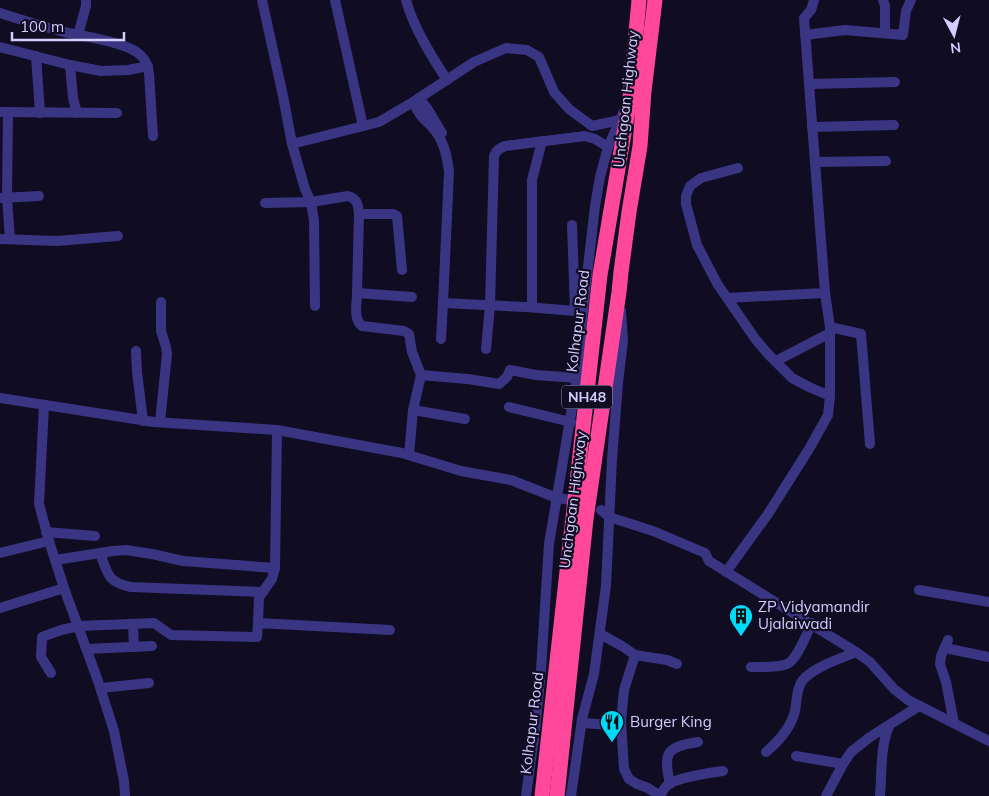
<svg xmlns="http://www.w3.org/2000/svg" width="989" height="796" font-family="Mulish,sans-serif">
  <rect width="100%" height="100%" fill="#100c22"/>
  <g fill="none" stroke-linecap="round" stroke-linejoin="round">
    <g stroke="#3a3583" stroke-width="10">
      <polyline points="262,0 283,96 292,144 379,122 413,102 474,62 506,48 527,50 539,57 554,92 569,109 592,126 620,120"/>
      <polyline points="335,0 363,126"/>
      <path d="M406,0c7,27 26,57 41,80"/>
      <polyline points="883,0 885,6 885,33"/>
      <path d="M0,13c21,7 42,13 64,19 19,4 59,10 74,21 7,5 10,12 11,20l4,63"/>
      <polyline points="78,35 86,6 86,0"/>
      <polyline points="805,35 845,30 903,35 906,11 911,0"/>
      <polyline points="0,47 70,65 101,71 128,70 148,66"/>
      <polyline points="36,56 40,113"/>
      <polyline points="70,65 73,98 77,113"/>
      <polyline points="810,84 895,82"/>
      <polyline points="419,98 427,108 442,133"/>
      <path d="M413,102c6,13 9,15 19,25 12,13 15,29 17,45l-6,131 83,4 49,4 8,-1"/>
      <polyline points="0,112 117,113"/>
      <polyline points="8,112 7,198 10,239"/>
      <polyline points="812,127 894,125"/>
      <polyline points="292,144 305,189 311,202 314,221 315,306"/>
      <polyline points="815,162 886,161"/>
      <polyline points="738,168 701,178 690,186 686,196 686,204 697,245 718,285 727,298 825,293 804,18 811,10 814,0"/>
      <polyline points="0,198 39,196"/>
      <path d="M265,203l46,-1 37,-6c10,3 10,9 11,18"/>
      <polyline points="572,225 575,311"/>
      <polyline points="0,239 57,241 118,236"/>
      <polyline points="357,293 359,214 393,214 397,216 402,270"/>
      <path d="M412,297l-55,-4c0,11 -4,26 5,33l42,5 5,3 3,18 9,23"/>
      <polyline points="727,298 756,340 769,355 792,378 809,387 830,396"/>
      <polyline points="532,307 532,180 542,141"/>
      <polyline points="830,327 861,334 870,444"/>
      <polyline points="441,339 443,303"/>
      <path d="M486,349l4,-44 4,-149c2,-6 6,-8 11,-10l80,-10 10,3 13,8"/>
      <polyline points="136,351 137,372 143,421"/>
      <polyline points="776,361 830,333"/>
      <polyline points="0,398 154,422 277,430 402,453 461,471 511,480 557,498 571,500"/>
      <polyline points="44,405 39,504 49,541 64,588 98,681 114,731 124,781 125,796"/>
      <polyline points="509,407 571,422"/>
      <polyline points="413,410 465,419"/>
      <polyline points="160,422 167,354 166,347 161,331 161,302"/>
      <polyline points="409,455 413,410 421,375 468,379 499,384 507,377 510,370 536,375 577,378"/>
      <polyline points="601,510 609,517 653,531 705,553 709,561 856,652 870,662 894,689 908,700 989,741"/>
      <polyline points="46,532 95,536"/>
      <polyline points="0,553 49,541"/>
      <path d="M100,553c8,21 7,29 31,34l132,5"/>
      <polyline points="55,560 113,551 126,550 152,554 183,561 275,568"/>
      <polyline points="726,572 768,514 809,449 828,415 830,396 830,327 825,293"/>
      <polyline points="919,590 989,602"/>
      <polyline points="0,608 64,588"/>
      <polyline points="258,623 259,597 272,579 275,568 277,430"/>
      <polyline points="133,624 134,647"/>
      <polyline points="600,634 622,646 635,655 667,660 677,664"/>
      <polyline points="948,640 941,656 940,664 946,682 954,723"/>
      <polyline points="945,648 989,657"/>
      <polyline points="87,649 152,646"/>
      <polyline points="635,655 624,690 621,721 624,769 629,779 637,784 648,788 660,796"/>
      <path d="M751,667c11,0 25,1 36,-3 10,-4 20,-31 25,-41"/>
      <polyline points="51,673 41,657 42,637 61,630 79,626 154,623 171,635 257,637 258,623 390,630"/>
      <polyline points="101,688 149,683"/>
      <polyline points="582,723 612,725"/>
      <path d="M766,752c13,-11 25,-24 29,-41 2,-10 1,-21 7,-30 11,-14 38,-22 54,-29"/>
      <polyline points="796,756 843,764"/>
      <path d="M670,784c-7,-32 -4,-37 28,-42"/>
      <polyline points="526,796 535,730 541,670 549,544 577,378 583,310 595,206 600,177 608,147 624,111"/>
      <polyline points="571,796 582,719 594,674 606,586 612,459 618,383 623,341 621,311"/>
      <path d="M660,796c3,-5 5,-10 10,-13 13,-6 38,-10 53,-12"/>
      <polyline points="826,796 843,764 851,752 870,737 919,706"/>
      <path d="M880,796c2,-24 0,-48 9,-70"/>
    </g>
    <g stroke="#ff489c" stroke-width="15">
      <polyline points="542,796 600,275 630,98 639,0"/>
      <polyline points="557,796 586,519 619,292 621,272 629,212 640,146 644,91 655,0"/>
    </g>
  </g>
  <defs>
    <g id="building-pin" transform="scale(1.25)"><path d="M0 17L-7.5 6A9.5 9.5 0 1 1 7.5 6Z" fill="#00daf8" stroke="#100c22"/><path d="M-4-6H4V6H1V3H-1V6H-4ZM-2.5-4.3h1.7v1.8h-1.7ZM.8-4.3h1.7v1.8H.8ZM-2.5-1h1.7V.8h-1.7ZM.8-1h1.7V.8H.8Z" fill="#111"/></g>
    <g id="restaurant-pin" transform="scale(1.25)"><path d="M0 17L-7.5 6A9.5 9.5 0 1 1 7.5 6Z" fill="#00daf8" stroke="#100c22"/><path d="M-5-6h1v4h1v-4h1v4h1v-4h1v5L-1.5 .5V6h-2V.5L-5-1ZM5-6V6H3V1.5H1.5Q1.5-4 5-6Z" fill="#111"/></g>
  </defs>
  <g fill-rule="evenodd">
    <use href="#building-pin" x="741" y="616"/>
    <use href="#restaurant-pin" x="612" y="722"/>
  </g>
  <g text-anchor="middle" stroke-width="4.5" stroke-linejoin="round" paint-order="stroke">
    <rect fill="#100c22" stroke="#9993bd" stroke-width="1" x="562" y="385.5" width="50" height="23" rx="4"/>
    <g font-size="14" font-weight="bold" fill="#d4cdff">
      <text x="587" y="402">NH48</text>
    </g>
    <g font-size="15" fill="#d4cdff" stroke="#100c22">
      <text transform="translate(626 99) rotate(-84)" y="5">Unchgoan Highway</text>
      <text transform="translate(578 321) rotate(-83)" y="5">Kolhapur Road</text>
      <text transform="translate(573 500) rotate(-83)" y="5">Unchgoan Highway</text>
      <text transform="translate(532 723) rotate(-83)" y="5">Kolhapur Road</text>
    </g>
    <g font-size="15" fill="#d4cdff" stroke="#100c22" text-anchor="start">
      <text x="758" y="612">ZP Vidyamandir<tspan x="758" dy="17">Ujalaiwadi</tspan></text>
      <text x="630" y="727">Burger King</text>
    </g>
  </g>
  <g transform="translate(954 35) rotate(173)" stroke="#100c22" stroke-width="4" paint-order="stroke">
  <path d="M0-4L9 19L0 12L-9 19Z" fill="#d4cdff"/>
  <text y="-8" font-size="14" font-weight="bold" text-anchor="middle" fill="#d4cdff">N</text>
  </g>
  <path d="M12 32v8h112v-8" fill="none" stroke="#d4cdff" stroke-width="2.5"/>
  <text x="20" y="32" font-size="15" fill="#d4cdff" stroke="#100c22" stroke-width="4" paint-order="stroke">100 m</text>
</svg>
